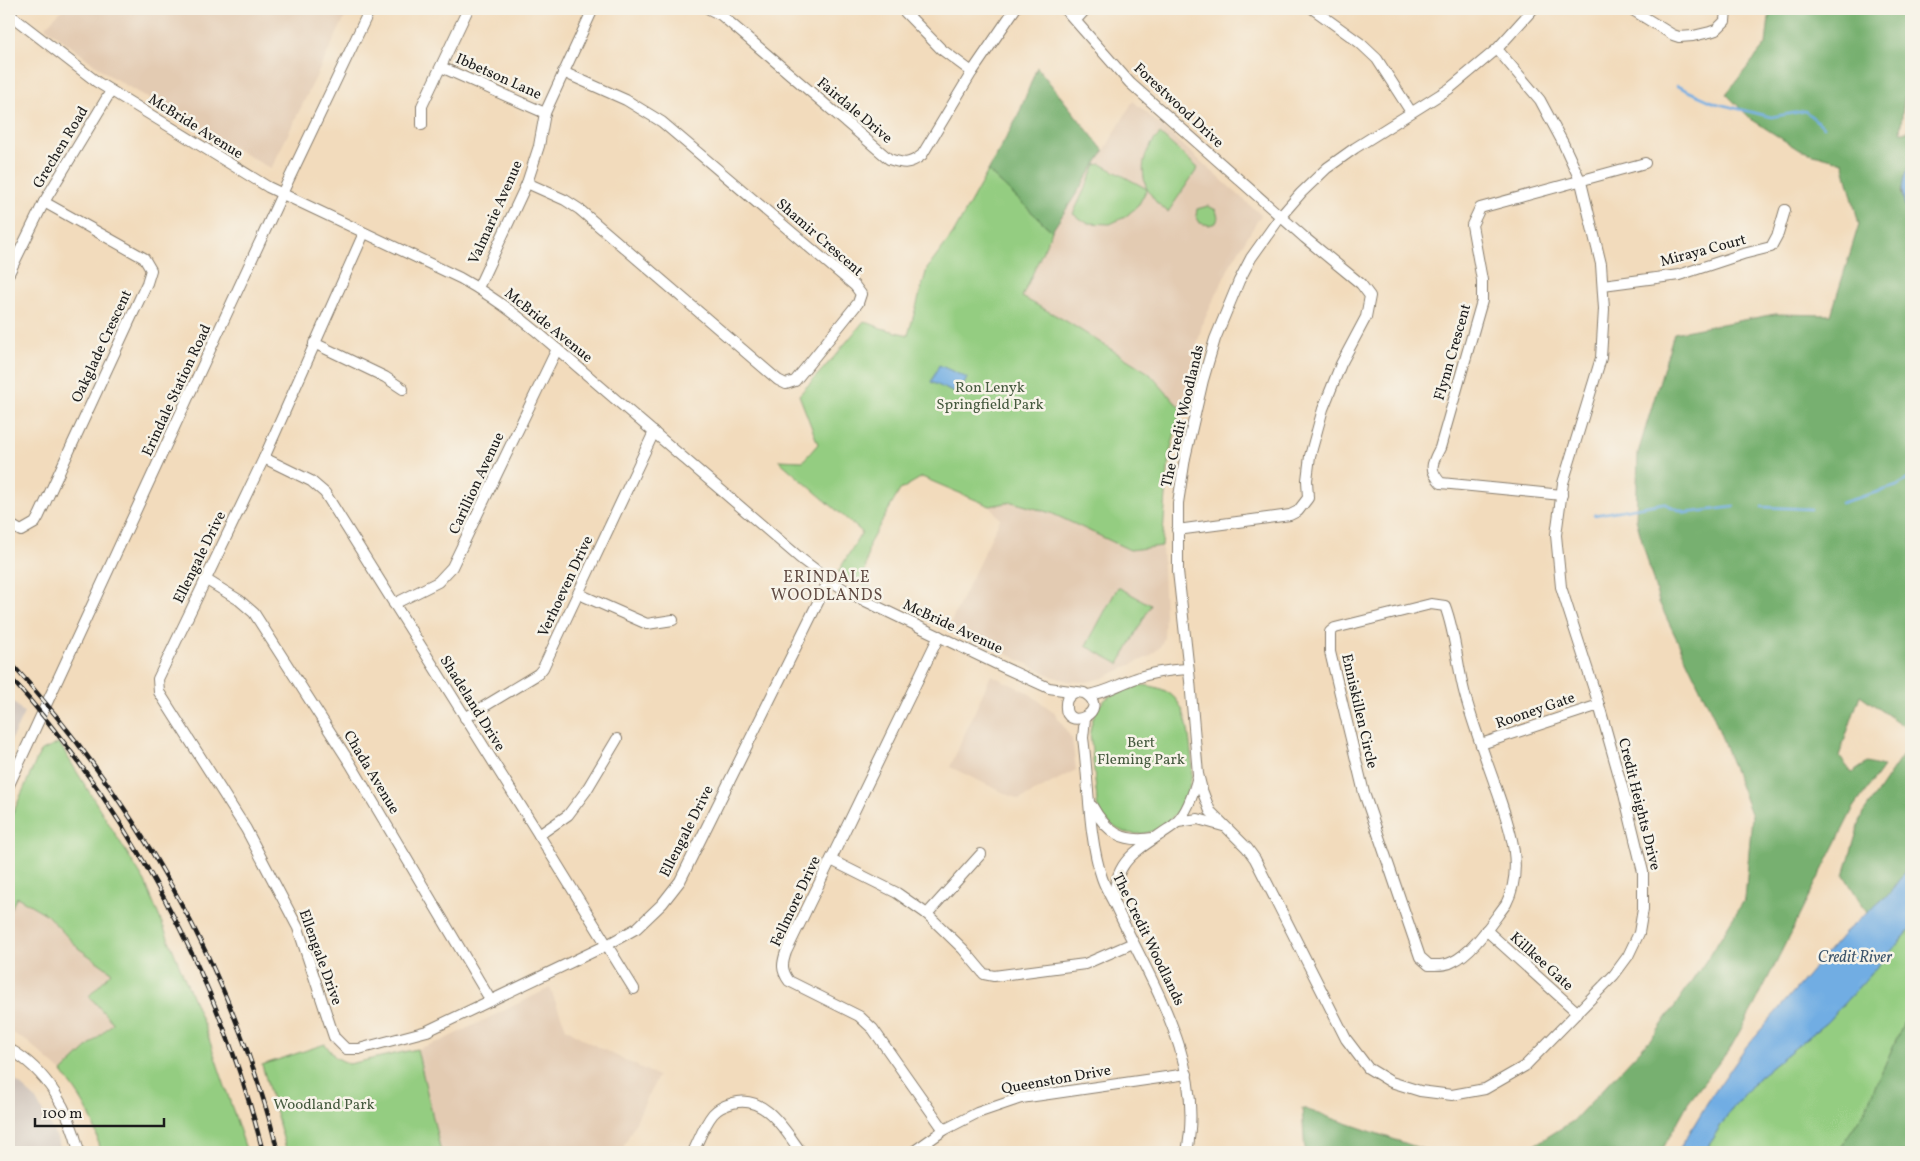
<svg xmlns="http://www.w3.org/2000/svg" width="1920" height="1161" font-family="Vollkorn,serif">
  <rect width="100%" height="100%" fill="#f7f3e8"/>
  <filter id="ink" filterUnits="userSpaceOnUse"><feTurbulence type="fractalNoise" baseFrequency=".02" numOctaves="2"/><feDisplacementMap in="SourceGraphic" scale="10" xChannelSelector="R" yChannelSelector="G"/><feConvolveMatrix kernelMatrix="1 2 1 2 8 2 1 2 1" color-interpolation-filters="sRGB"/></filter>
  <filter id="wash" filterUnits="userSpaceOnUse"><feTurbulence type="fractalNoise" baseFrequency=".0096" numOctaves="4" result="noise"/><feDisplacementMap in="SourceGraphic" scale="20" xChannelSelector="R" yChannelSelector="G"/><feGaussianBlur stdDeviation="1.12" result="paint"/><feColorMatrix in="noise" values="0 0 0 0 0 0 0 0 0 0 0 0 0 0 0 0 0 1.4 0 .05"/><feComposite in="paint" operator="in"/></filter>
  <g filter="url(#wash)">
    <rect width="100%" height="100%" fill="#f2dbbc"/>
    <g fill="#e3cbb2">
      <polygon points="63,9 349,9 271,169 110,76 45,27"/>
      <polygon points="1133,101 1261,215 1230,265 1202,325 1181,409 1149,373 1066,321 1022,297 1052,231 1104,151"/>
      <polygon points="1012,502 1051,513 1130,550 1162,546 1165,614 1164,638 1160,647 1150,656 1103,678 1087,682 1068,681 1054,677 949,626 1000,519 990,506"/>
      <polygon points="991,675 1027,692 1054,712 1072,739 1076,770 1019,800 950,767"/>
      <polygon points="17,897 46,914 78,948 112,972 92,1000 113,1023 62,1072 28,1042 9,1031 9,912"/>
      <polygon points="550,988 566,1028 586,1041 658,1076 621,1152 441,1152 417,1049 441,1041"/>
    </g>
    <g fill="#cec2b9">
      <polygon points="9,697 24,713 9,744"/>
      <polygon points="9,1075 35,1098 57,1138 60,1152 9,1152"/>
    </g>
    <g fill="#94cd81" stroke="#58744e">
      <path d="M1160,134l38,34 -30,44 -12,-10 -9,-13 -9,17 -13,11 -15,7 -23,-1 -14,-9 23,-49 5,-1 46,25c-8,-22 -3,-39 13,-55z"/>
      <polygon points="988,171 1052,231 1022,297 1066,321 1149,373 1181,409 1169,457 1162,546 1130,550 1051,513 1012,502 990,506 922,477 900,490 869,544 865,573 870,589 838,572 862,532 778,460 803,461 818,444 799,395 834,357 864,321 881,328 908,335 927,269 953,234"/>
      <polygon points="1208,206 1216,210 1218,218 1216,223 1209,225 1200,223 1196,216 1197,209"/>
      <polygon points="1118,587 1151,605 1119,664 1086,646"/>
      <path d="M1136,685c41,0 50,22 54,59 1,8 2,18 2,26 -1,31 -25,66 -58,64 -16,-1 -29,-12 -36,-26 -2,-5 -1,-13 -2,-18 -2,-19 -4,-39 -6,-58 4,-29 18,-39 46,-47z"/>
      <path d="M59,743l86,139 61,148 41,122h-148c-2,-33 -18,-54 -37,-80l51,-49 -24,-27 23,-24 -34,-24 -32,-34 -29,-17 -8,15v-90l31,-70z"/>
      <polygon points="1911,929 1911,996 1907,1015 1864,1112 1837,1152 1708,1152 1709,1144 1728,1114 1759,1077 1827,1022"/>
      <polygon points="325,1044 335,1057 349,1064 417,1049 441,1152 287,1152 262,1065"/>
    </g>
    <g fill="#77b06f" stroke="#4a6646">
      <polygon points="1770,9 1911,9 1908,67 1900,132 1908,132 1911,110 1911,165 1909,165 1901,192 1911,225 1911,718 1906,728 1860,695 1839,756 1852,773 1867,763 1883,767 1853,809 1754,1006 1731,1047 1688,1103 1661,1152 1523,1152 1573,1121 1657,1032 1705,962 1745,899 1752,816 1713,715 1659,602 1636,519 1638,453 1674,333 1775,314 1831,315 1859,224 1843,162 1799,150 1751,119 1726,94 1766,44"/>
      <polygon points="1037,67 1104,151 1052,231 988,171 1018,116"/>
      <polygon points="1911,743 1911,862 1890,893 1867,913 1844,875 1862,815"/>
      <polygon points="1911,996 1911,1152 1837,1152 1864,1112 1907,1015"/>
      <polygon points="1302,1108 1431,1152 1438,1152 1305,1152"/>
    </g>
    <g fill="#71ade3" stroke="#466480">
      <path d="M1910,165h1v60c-7,-23 -15,-38 -1,-60z"/>
      <polygon points="939,365 967,378 959,395 931,382"/>
      <polygon points="1911,862 1911,929 1827,1022 1759,1077 1728,1114 1709,1144 1708,1152 1678,1152 1707,1103 1745,1048 1845,932 1890,893"/>
    </g>
    <g fill="none" stroke-linecap="round" stroke-linejoin="round">
      <g stroke="#71ade3" stroke-width="2.5">
        <polyline points="1677,86 1715,103 1771,117 1805,111 1824,127"/>
        <polyline points="1841,503 1897,486 1911,477"/>
        <polyline points="1762,507 1811,509"/>
        <polyline points="1594,515 1663,503 1686,513 1734,507"/>
      </g>
    </g>
  </g>
  <g filter="url(#ink)">
    <g fill="none" stroke-linecap="round" stroke-linejoin="round">
      <g stroke="#877c6c" stroke-width="12">
        <g id="minor">
          <path d="M709,9l12,6 168,144c15,5 20,6 33,-4l50,-83 43,-63"/>
          <polyline points="902,9 941,49 972,72"/>
          <polyline points="1065,9 1130,83 1305,238 1361,284 1370,296 1366,317 1341,364 1323,409 1310,456 1307,480 1308,498 1298,511 1290,515 1177,530"/>
          <polyline points="1313,9 1360,43 1377,59 1411,112"/>
          <polyline points="1631,9 1673,35 1679,37 1693,36 1710,32 1716,30 1725,21 1726,9"/>
          <path d="M9,14l88,68 171,105 192,91c27,15 52,33 76,53l264,227 29,22 26,16 150,72 44,20 35,5c30,17 -21,42 -18,11 0,-6 4,-9 9,-12"/>
          <polyline points="1076,20 1086,9"/>
          <polyline points="1497,49 1540,100 1563,143 1581,182 1601,264 1604,309 1601,358 1563,483 1556,535 1561,587 1599,705 1623,790 1643,872 1643,909 1639,933 1628,956 1614,975 1525,1066 1485,1089 1452,1095 1420,1091 1391,1082 1368,1068 1346,1039 1255,859 1247,848 1210,811 1202,790 1198,774 1190,681 1178,571 1178,503 1185,458 1203,380 1215,339 1239,281 1251,258 1281,216 1301,193 1327,168 1355,148 1449,89 1497,49 1533,9"/>
          <polyline points="441,67 545,113"/>
          <polyline points="422,125 422,106 468,9"/>
          <polyline points="527,183 565,200 579,209 778,380 786,384 795,381 858,303 861,294 855,286 662,122 626,100 563,72"/>
          <polyline points="364,233 264,458 158,679 159,692 246,829 298,928 334,1037 346,1049 359,1049 427,1031 607,945 637,928 662,904 680,881 829,580"/>
          <polyline points="9,273 44,202 111,91"/>
          <polyline points="1603,285 1679,275 1743,254 1771,247 1778,234 1785,210"/>
          <polyline points="478,288 527,183 539,146 545,113 593,9"/>
          <polyline points="314,343 385,377 403,389"/>
          <polyline points="264,458 311,481 325,493 539,835 634,989"/>
          <path d="M1562,495l-121,-12c-13,-14 -9,-20 -1,-35l42,-147v-21l-10,-55 8,-17 165,-45"/>
          <polyline points="9,524 21,531 35,523 39,516 147,283 151,270 144,258 44,202"/>
          <polyline points="205,579 239,600 254,613 350,763 491,1001"/>
          <polyline points="579,594 647,624 673,620"/>
          <polyline points="394,604 438,582 452,567 557,349"/>
          <path d="M1431,604l14,2c11,29 12,60 20,89 8,29 18,56 28,84 13,39 34,85 13,125 -14,18 -33,49 -54,58 -7,4 -16,3 -23,3l-9,-8 -56,-164 -34,-141v-20l5,-4z"/>
          <path d="M939,636l-153,316c-4,12 -5,18 3,29l70,35 14,13 71,101"/>
          <path d="M1088,695c21,-3 30,-11 49,-17 16,-6 34,-8 51,-9"/>
          <polyline points="465,718 538,674 543,668 654,432"/>
          <path d="M1085,718l-2,20c6,43 5,99 19,140 3,9 8,18 13,27 36,78 90,156 72,247"/>
          <polyline points="1481,744 1599,705"/>
          <polyline points="9,785 288,181 370,9"/>
          <path d="M1092,806c15,27 31,37 61,32"/>
          <polyline points="1178,822 1198,819 1223,826"/>
          <polyline points="539,835 568,815 586,791 617,739"/>
          <polyline points="831,860 897,893 927,914 963,949 984,974 994,976 1085,964 1133,943"/>
          <path d="M1114,903c0,-39 17,-49 47,-69 5,-4 12,-7 16,-12 11,-11 17,-30 21,-46"/>
          <polyline points="927,914 981,854"/>
          <polyline points="1486,930 1578,1013"/>
          <path d="M9,1049c38,21 61,62 70,103"/>
          <path d="M693,1152c6,-12 11,-27 20,-38 5,-6 13,-9 20,-11 32,-9 52,28 68,49"/>
          <polyline points="913,1152 944,1130 977,1113 1021,1098 1187,1074"/>
        </g>
      </g>
      <use href="#minor" stroke="#fff" stroke-width="10"/>
      <g stroke="#1c1c1c" stroke-width="4.5">
        <g id="rail">
          <path d="M9,661c127,140 223,307 269,491"/>
          <path d="M9,676c119,133 211,303 254,476"/>
        </g>
      </g>
      <use href="#rail" stroke="#f7f3e8" stroke-width="2.5" stroke-dasharray="8" stroke-linecap="butt"/>
    </g>
  </g>
  <g text-anchor="middle" stroke-width="5" stroke-linejoin="round" paint-order="stroke">
    <g font-size="15" fill="#1c1c1c" stroke="#f7f3e8">
      <text transform="translate(499 76) rotate(24)" y="5">Ibbetson Lane</text>
      <text transform="translate(1179 105) rotate(43)" y="5">Forestwood Drive</text>
      <text transform="translate(855 110) rotate(40)" y="5">Fairdale Drive</text>
      <text transform="translate(196 126) rotate(32)" y="5">McBride Avenue</text>
      <text transform="translate(60 147) rotate(-59)" y="5">Grechen Road</text>
      <text transform="translate(495 212) rotate(-66)" y="5">Valmarie Avenue</text>
      <text transform="translate(820 237) rotate(41)" y="5">Shamir Crescent</text>
      <text transform="translate(1703 250) rotate(-15)" y="5">Miraya Court</text>
      <text transform="translate(549 325) rotate(39)" y="5">McBride Avenue</text>
      <text transform="translate(101 346) rotate(-65)" y="5">Oakglade Crescent</text>
      <text transform="translate(1452 352) rotate(-74)" y="5">Flynn Crescent</text>
      <text transform="translate(176 390) rotate(-65)" y="5">Erindale Station Road</text>
      <text transform="translate(1182 416) rotate(-77)" y="5">The Credit Woodlands</text>
      <text transform="translate(476 483) rotate(-65)" y="5">Carillion Avenue</text>
      <text transform="translate(199 557) rotate(-64)" y="5">Ellengale Drive</text>
      <text transform="translate(565 586) rotate(-65)" y="5">Verhoeven Drive</text>
      <text transform="translate(953 626) rotate(25)" y="5">McBride Avenue</text>
      <text transform="translate(473 703) rotate(58)" y="5">Shadeland Drive</text>
      <text transform="translate(1535 710) rotate(-19)" y="5">Rooney Gate</text>
      <text transform="translate(1360 711) rotate(77)" y="5">Enniskillen Circle</text>
      <text transform="translate(372 772) rotate(59)" y="5">Chada Avenue</text>
      <text transform="translate(1640 804) rotate(76)" y="5">Credit Heights Drive</text>
      <text transform="translate(686 831) rotate(-63)" y="5">Ellengale Drive</text>
      <text transform="translate(795 901) rotate(-65)" y="5">Fellmore Drive</text>
      <text transform="translate(1149 939) rotate(64)" y="5">The Credit Woodlands</text>
      <text transform="translate(321 957) rotate(70)" y="5">Ellengale Drive</text>
      <text transform="translate(1542 961) rotate(42)" y="5">Killkee Gate</text>
      <text transform="translate(1056 1079) rotate(-10)" y="5">Queenston Drive</text>
    </g>
    <g font-size="15" fill="#465a3f" stroke="#f7f3e8">
      <text x="990" y="392">Ron Lenyk<tspan x="990" dy="17">Springfield Park</tspan></text>
      <text x="1141" y="747">Bert<tspan x="1141" dy="17">Fleming Park</tspan></text>
      <text x="324" y="1109">Woodland Park</text>
    </g>
    <g font-size="16" letter-spacing="1" fill="#604b43" stroke="#f7f3e8">
      <text x="827" y="582">ERINDALE<tspan x="827" dy="18">WOODLANDS</tspan></text>
    </g>
    <g font-size="16" font-style="italic" fill="#3e566c" stroke="#f7f3e8">
      <text x="1855" y="962">Credit River</text>
    </g>
  </g>
  <rect width="1920" height="1161" fill="none" stroke="#f7f3e8" stroke-width="30"/>
  <path d="M35 1118v8h129v-8" fill="none" stroke="#1c1c1c" stroke-width="2.5"/>
  <text x="42" y="1118" font-size="15" fill="#1c1c1c" stroke="#f7f3e8" stroke-width="4" paint-order="stroke">100 m</text>
</svg>
